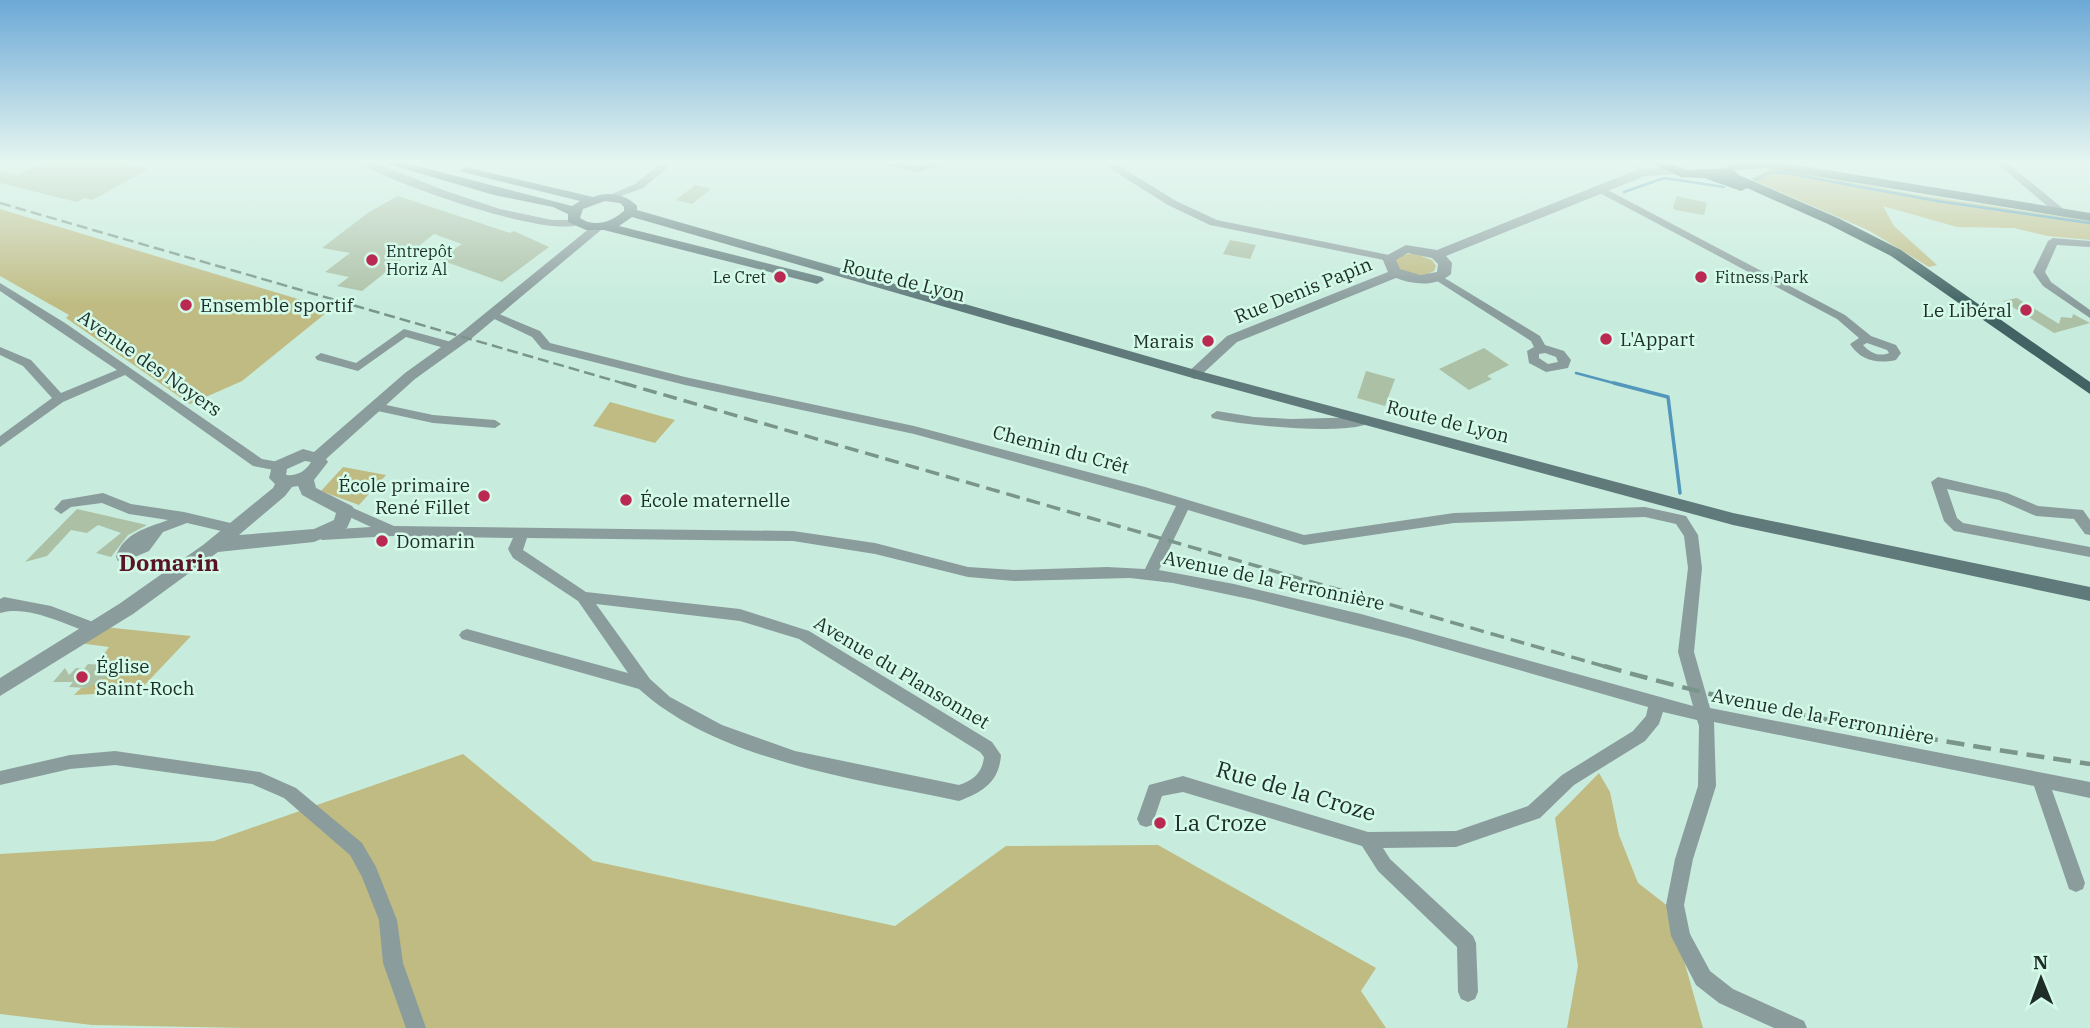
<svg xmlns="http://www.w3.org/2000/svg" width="2090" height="1028" font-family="'IBM Plex Serif',serif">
  <rect width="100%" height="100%" fill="#c7ecdd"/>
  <g fill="#bfbb82">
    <polygon points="1772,168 1918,195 2090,221 2090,240 2048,236 2014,228 1957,227 1883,206 1894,226 1937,265 1929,267 1868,230 1750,179"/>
    <polygon points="0,209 33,219 331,309 242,381 190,404 66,318 69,315 0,276"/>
    <path d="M1413,253l19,7 4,6 -2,5c-12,7 -32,5 -40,-8l2,-6z"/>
    <polygon points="610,402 675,420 655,443 593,426"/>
    <polygon points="343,467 386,475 359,505 321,491"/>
    <polygon points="104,627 191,636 138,692 74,695 81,688 87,688 91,682 108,676 102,669 104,666 96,665 109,647 79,643"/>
    <polygon points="463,754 593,861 895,926 1006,846 1158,845 1376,968 1361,991 1386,1028 245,1028 92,1025 0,1014 0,854 214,841"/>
    <polygon points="1599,773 1610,792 1619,835 1638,883 1669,907 1703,1028 1567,1028 1578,966 1555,818"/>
  </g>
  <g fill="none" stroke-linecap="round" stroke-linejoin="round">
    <g stroke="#5398ba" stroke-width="2.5">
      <polyline points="1630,161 1638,165"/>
      <polyline points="1756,180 1768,173 1780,172 1937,201 2090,223"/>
      <polyline points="1624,192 1664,178 1724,187"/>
      <polyline points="1576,373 1621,385"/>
    </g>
    <polyline stroke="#5398ba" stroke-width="3.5" points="1614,383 1668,397 1680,493"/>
  </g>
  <g fill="#acc0a5">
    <polygon points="46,161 112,161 149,169 92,200 84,198 77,202 0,183 0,171 18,175"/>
    <polygon points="695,185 711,189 692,204 676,200"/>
    <polygon points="398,196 510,233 514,231 549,247 502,282 438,259 462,244 434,234 362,291 337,286 349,277 325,272 350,253 322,248 369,212"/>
    <polygon points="1677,196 1707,203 1704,215 1675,210 1673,208"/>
    <polygon points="1230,240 1256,245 1250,259 1223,254"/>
    <polygon points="2017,298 2059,324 2061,317 2072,318 2073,314 2090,323 2054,333 2003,301"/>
    <polygon points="1484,348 1509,365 1487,376 1492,379 1469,390 1439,369"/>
    <polygon points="1366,371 1395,379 1385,406 1357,398"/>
    <polygon points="77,509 147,525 128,535 111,557 96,553 121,533 98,525 87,533 71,530 47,556 25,562"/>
    <polygon points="88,664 105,665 98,674 112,674 87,688 69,687 73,682 53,682 65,668 69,675 76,668 84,669"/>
  </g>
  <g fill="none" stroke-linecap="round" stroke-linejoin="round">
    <g fill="#8b9c9d" fill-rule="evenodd">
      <path d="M356,161h15l72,29 57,19 52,11h25l5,3c-27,19 -197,-42 -226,-62z"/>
      <polygon points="664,161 676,161 643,188 610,200 605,197 635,184"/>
      <polygon points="865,161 890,161 918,166 935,161 953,161 918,172"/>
      <polygon points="1098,161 1111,161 1176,201 1217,220 1389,255 1394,258 1389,261 1210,225 1168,205"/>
      <polygon points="1994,161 2005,161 2066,211 2066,215 2058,215"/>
      <path d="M1602,187l243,128 26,21 25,9 5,8 -5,7c-19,4 -35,1 -46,-16l9,-6 -22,-19 -239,-127 -1,-2zM1867,343l20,7 2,3c-10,4 -19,0 -26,-8z"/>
      <polygon points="2053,238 2090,241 2090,247 2057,245 2045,272 2051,282 2090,310 2090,318 2043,286 2033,272 2048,241"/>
      <path d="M1438,274l102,62 5,9 19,6 7,9 -3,8 -22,4 -17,-9 -2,-12 7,-4 -3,-6 -97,-62v-4zM1545,353l11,4 2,5 -10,2 -9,-6v-4z"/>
      <polygon points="0,283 65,323 262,459 284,463 286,466 284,469 279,471 253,466 125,375 63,402 0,447 0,436 52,398 23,366 0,355 0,347 31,360 61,393 117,370 0,291"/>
      <path d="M492,311l48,20 10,12 135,34 229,49 231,61 159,48 150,-22 191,-6 41,9 12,19 4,33 -8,84 16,56 380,74v16l-38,-8 33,93 -2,6 -7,3 -7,-3 -35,-103 -320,-64 2,64 -23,73 -9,46 6,29 20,37 23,18 71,32 3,7h-33l-55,-25 -23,-18 -25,-49 -5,-31 9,-46 23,-73 1,-60 -2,-6 -34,-8 -4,12 -14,17 -71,44 -34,33 -84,29 -73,1 7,11 83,77 3,7 2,49 -3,7 -7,3 -7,-3 -3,-7 -1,-45 -79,-76 -16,-25 -179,-54 -21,4 -10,29 -6,2 -6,-2 -3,-6 12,-34 34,-9 185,56 88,-1 72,-25 34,-31 71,-44 13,-15 2,-9 -241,-69 -153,-38 -81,-17 -43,-5 -116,3 -46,-4 -93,-23 -82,-13 -266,-3 -4,12 63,42 154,17 69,22 183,111 9,13c-2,27 -18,37 -42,46 -102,-22 -241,-40 -320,-112l-177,-50 -3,-4 3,-4 5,-2 161,44 -50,-72 -65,-43 -5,-9 5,-11 -121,-2 -70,4 -7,-5 7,-5 49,-3 -30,-14 -2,-3 7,-5 48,21 399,5 82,12 93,24 46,3 93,-3 38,2 31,-63 -262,-72 -229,-49 -143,-36 -10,-12 -44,-21 -2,-2zM1188,510l116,35 150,-22 191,-6 31,7 8,12 4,32 -10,84 15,54 -332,-92 -127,-30 -75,-14zM596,604l144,17 59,18 181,113 4,5c-2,16 -10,23 -25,28l-164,-34 -73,-26 -52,-28 -20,-18z"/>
      <polygon points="404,329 455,343 457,346 451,350 406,337 358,371 317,360 315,357 321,353 356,363"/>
      <polygon points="377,403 433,415 495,420 501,424 495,428 433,423 373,410 371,407"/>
      <path d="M1217,411l37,6 37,2 75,-2 6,4c-17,16 -134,4 -160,-3l-1,-3z"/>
      <polygon points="1938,477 2007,493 2038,506 2083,510 2090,520 2090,535 2085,534 2074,519 2036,516 1999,500 1947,489 1957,518 1963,523 2090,547 2090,557 1954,531 1944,521 1931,482"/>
      <path d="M103,493l28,11 53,8 55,13 2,4 -7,5 -47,-11 -24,9 -14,19 -26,11 -5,-1 -2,-4c7,-24 31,-29 52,-37l-39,-6 -27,-11 -31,4 -10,7 -7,-5 8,-9z"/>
      <path d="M4,597l47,9 50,19 3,4 -3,4 -5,2c-27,-9 -68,-31 -96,-22v-14z"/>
      <polygon points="115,751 260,772 296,788 362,843 376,867 397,920 403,963 426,1028 406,1028 383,963 379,920 362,877 350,855 284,798 252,784 115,765 70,769 0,785 0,771 70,755"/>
    </g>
    <g fill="#8b9c9d" fill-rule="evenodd">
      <path d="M1672,167l6,4 -2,3 -31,2 -199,80 6,7 -1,11c-14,13 -38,11 -55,4l-159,64 -38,35 -5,2 -8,-5 41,-38 161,-64 -6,-14 24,-13 31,5 202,-81zM1408,253l24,5 6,6 -1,8 -17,3 -20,-6 -4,-9z"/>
      <path d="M596,223l7,4 -2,3 -129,108 -57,41 -89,80 2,3 -14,18 2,8 36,18 3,4 -8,18 -33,14 -96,10 -85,62 -133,82v-18l119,-74 84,-59 70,-57 2,-4 -6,-6 4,-16 30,-13 11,3 91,-79 57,-41zM305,461l6,1c-6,10 -14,14 -25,13l1,-6zM298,486l4,9 34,18 -2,7 -20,9 -75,6 46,-39 7,-9z"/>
    </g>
    <g fill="#607a7b" fill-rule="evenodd">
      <path d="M377,161h21l174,45 8,-5 -121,-30 6,-4 128,30c15,-6 33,-3 44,9v4l562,161 534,142 357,74v14l-357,-76 -544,-148 -557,-160 -13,9 203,51 2,3 -7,4 -213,-54h-18l-18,-8v-8l-15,-7 -59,-12zM605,201l15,2 4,4v4c-13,11 -29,17 -44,7l3,-9z"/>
      <polygon points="1747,161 1772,161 2090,213 2090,221 1765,168 1732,170 1726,166 1732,162"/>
    </g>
    <polygon fill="#426263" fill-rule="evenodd" points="1646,161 1664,161 1687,170 1732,168 1739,175 1838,218 1901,250 2090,382 2090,394 1891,256 1828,224 1747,188 1741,191 1704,178 1681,177"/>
    <polyline stroke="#7a958b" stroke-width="2.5" stroke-dasharray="11 5" stroke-linecap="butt" points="0,203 629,385"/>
    <polyline stroke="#7a958b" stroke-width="3.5" stroke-dasharray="14 7" stroke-linecap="butt" points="623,383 1610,668"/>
    <path stroke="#7a958b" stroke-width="4.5" stroke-dasharray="18 9" stroke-linecap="butt" d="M1604,666c160,46 322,74 486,98"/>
  </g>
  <linearGradient id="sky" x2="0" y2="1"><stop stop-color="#6ca9d6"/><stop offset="0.53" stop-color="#e6f6f0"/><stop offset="1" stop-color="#e6f6f0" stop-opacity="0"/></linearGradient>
  <rect width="2090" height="305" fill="url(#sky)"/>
  <g fill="#b92951" stroke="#d4faea" stroke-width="2.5">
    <circle cx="372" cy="260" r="7"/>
    <circle cx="780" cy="277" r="7"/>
    <circle cx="1701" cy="277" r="7"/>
    <circle cx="186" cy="305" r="7"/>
    <circle cx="2026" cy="310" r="7"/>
    <circle cx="1606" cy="339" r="7"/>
    <circle cx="1208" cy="341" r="7"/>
    <circle cx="484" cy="496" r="7"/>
    <circle cx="626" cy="500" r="7"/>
    <circle cx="382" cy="541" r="7"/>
    <circle cx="82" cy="677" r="7"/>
    <circle cx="1160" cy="823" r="7"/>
  </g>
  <g text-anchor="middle" stroke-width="5" stroke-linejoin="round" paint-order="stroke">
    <g font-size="16" fill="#1f2d28" stroke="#d4faea" text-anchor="start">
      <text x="386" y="257">Entrepôt<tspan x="386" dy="18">Horiz Al</tspan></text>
      <text x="766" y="283" text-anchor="end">Le Cret</text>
      <text x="1715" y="283">Fitness Park</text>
    </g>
    <g font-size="19" fill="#1f2d28" stroke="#d4faea">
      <text transform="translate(904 280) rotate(14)" y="7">Route de Lyon</text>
      <text transform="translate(1303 290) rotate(-22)" y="7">Rue Denis Papin</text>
      <text transform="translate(150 363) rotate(35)" y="7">Avenue des Noyers</text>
      <text transform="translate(1448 421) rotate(14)" y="7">Route de Lyon</text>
      <text transform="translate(1061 449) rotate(15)" y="7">Chemin du Crêt</text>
      <text transform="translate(1274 580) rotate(12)" y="7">Avenue de la Ferronnière</text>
      <text transform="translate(902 672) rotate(31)" y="7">Avenue du Plansonnet</text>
      <text transform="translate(1823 716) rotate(11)" y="7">Avenue de la Ferronnière</text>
    </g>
    <g font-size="19" fill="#1f2d28" stroke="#d4faea" text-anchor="start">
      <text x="200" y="312">Ensemble sportif</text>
      <text x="2012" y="317" text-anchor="end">Le Libéral</text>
      <text x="1620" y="346">L'Appart</text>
      <text x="1194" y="348" text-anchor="end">Marais</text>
      <text x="470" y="492" text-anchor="end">École primaire<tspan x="470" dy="22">René Fillet</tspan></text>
      <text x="640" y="507">École maternelle</text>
      <text x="396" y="548">Domarin</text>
      <text x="96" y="673">Église<tspan x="96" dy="22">Saint-Roch</tspan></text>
    </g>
    <g font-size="23" font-weight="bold" fill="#591425" stroke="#d4faea">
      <text x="169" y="571">Domarin</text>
    </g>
    <g font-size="23" fill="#1f2d28" stroke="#d4faea">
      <text transform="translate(1296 791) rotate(16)" y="8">Rue de la Croze</text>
    </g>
    <g font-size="23" fill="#1f2d28" stroke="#d4faea" text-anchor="start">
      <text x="1174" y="831">La Croze</text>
    </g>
  </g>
  <g transform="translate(2041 979) rotate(359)" stroke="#d4faea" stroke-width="5" paint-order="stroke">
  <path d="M0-5L12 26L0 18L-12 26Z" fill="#1f2d28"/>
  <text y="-10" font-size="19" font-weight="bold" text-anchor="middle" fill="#1f2d28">N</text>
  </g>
</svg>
